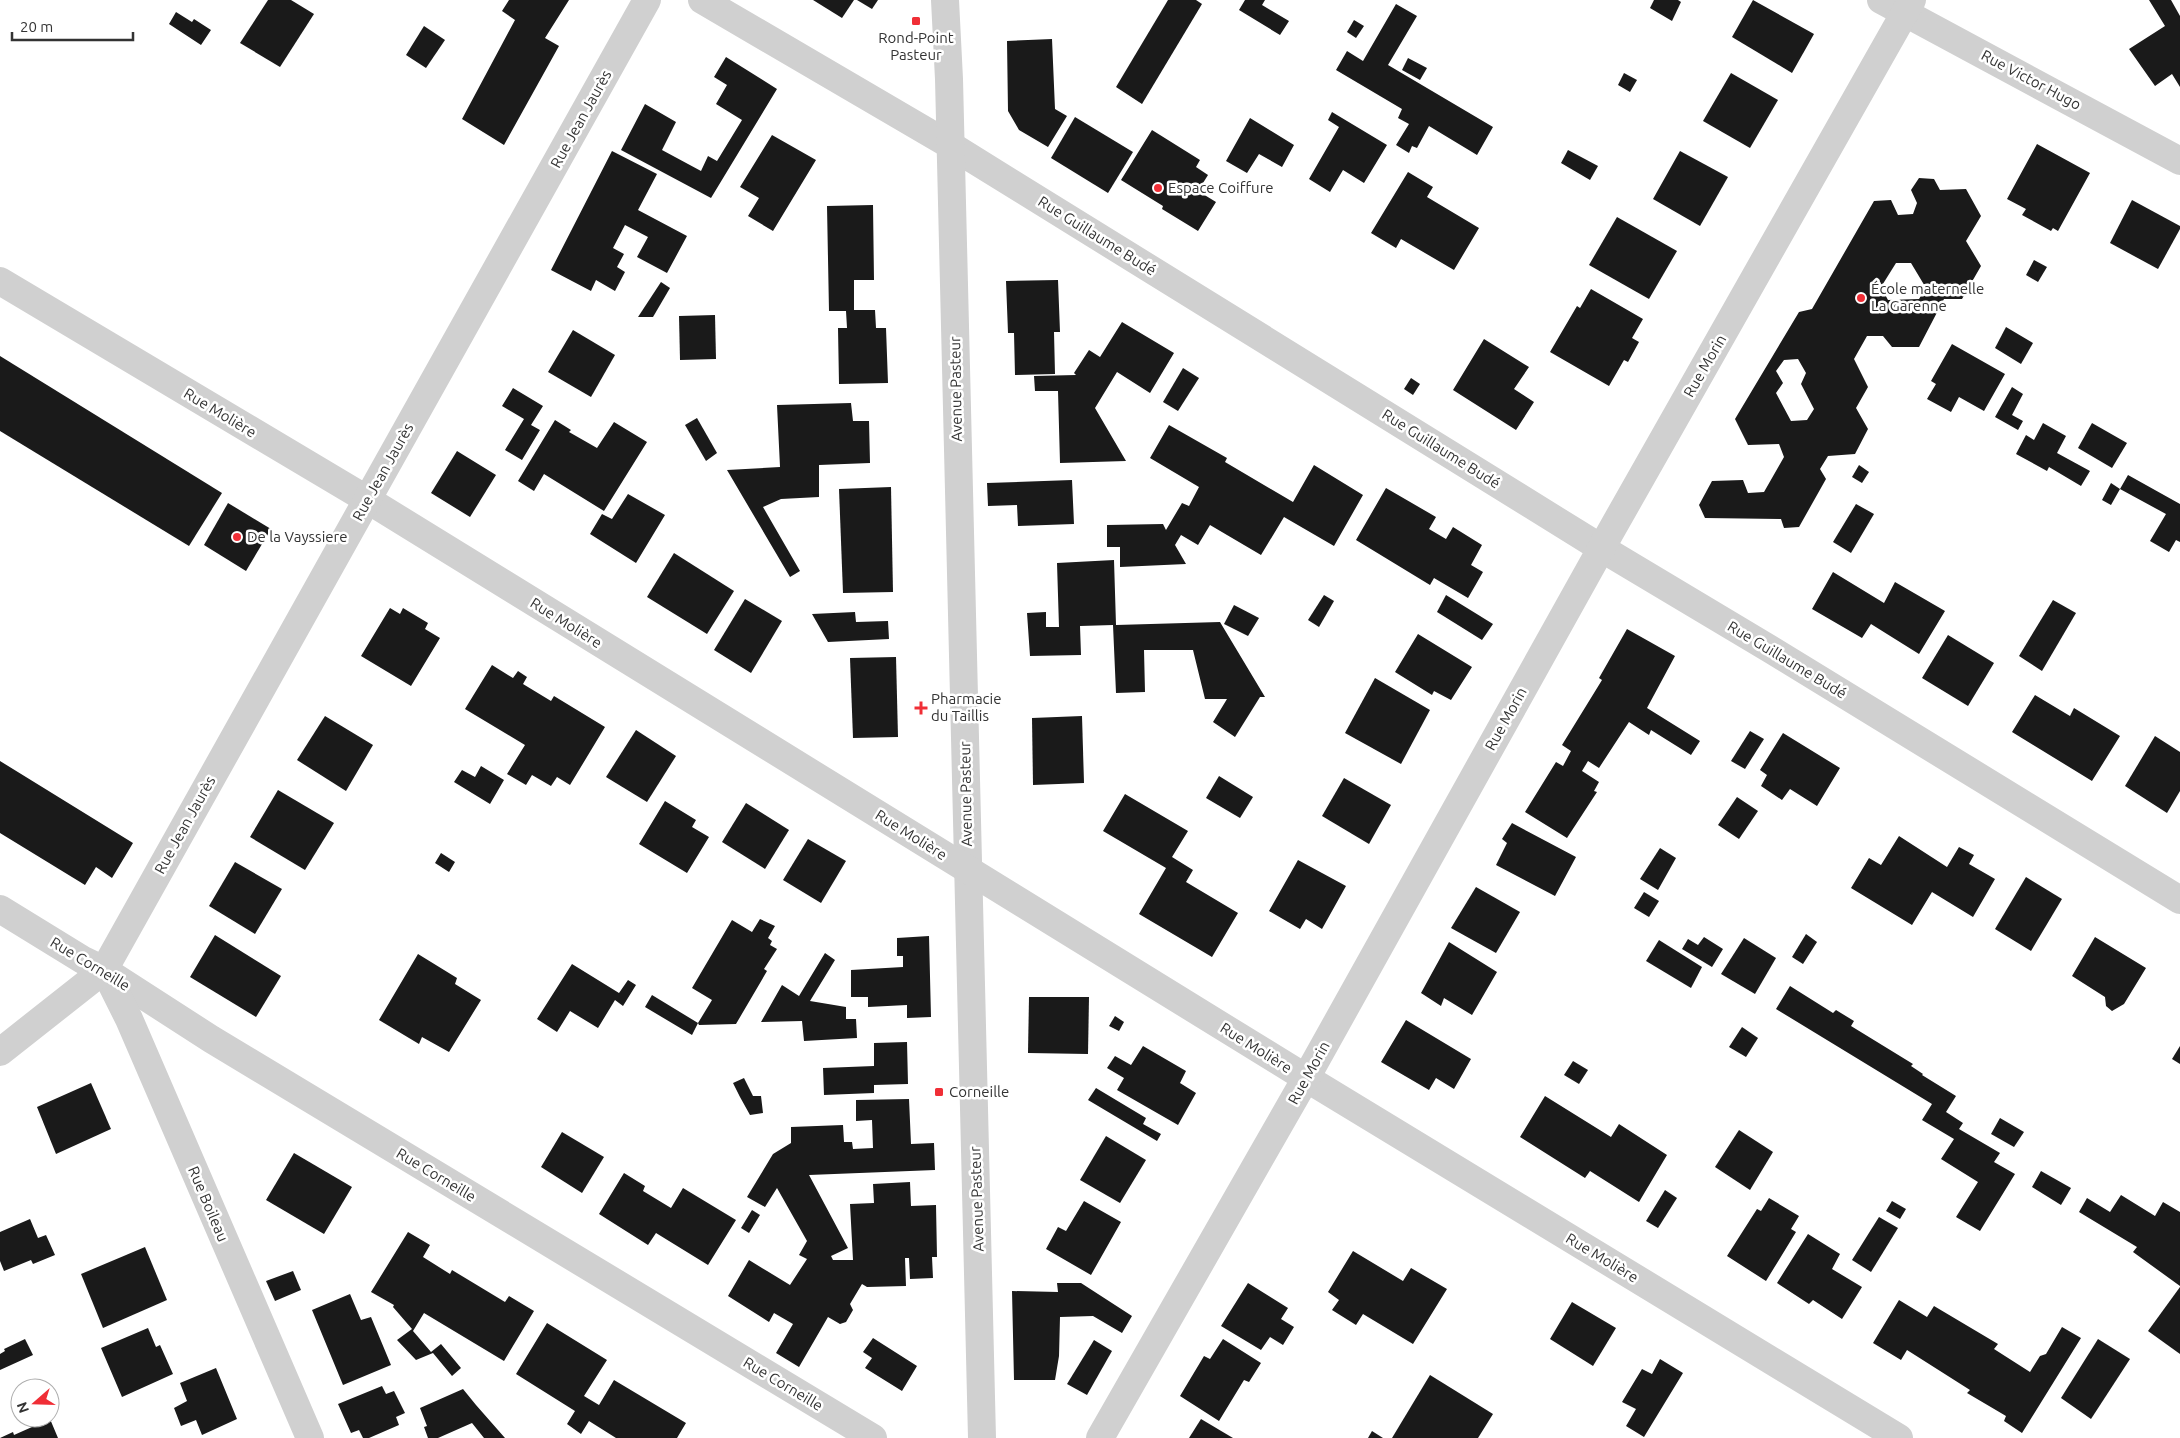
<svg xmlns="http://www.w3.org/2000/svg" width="2180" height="1438" font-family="Ubuntu,sans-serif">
  <rect width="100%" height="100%" fill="#fff"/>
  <g fill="#1a1a1a" fill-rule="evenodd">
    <polygon points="268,0 291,0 314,14 280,67 240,43"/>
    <polygon points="509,0 569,0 545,38 559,46 504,145 462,119 515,20 502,11"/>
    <polygon points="813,0 854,0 842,18"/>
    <polygon points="857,0 878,0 872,9"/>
    <polygon points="1168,0 1196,0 1202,4 1142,104 1116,87"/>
    <polygon points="1245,0 1265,0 1262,5 1289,21 1280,35 1239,10"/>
    <polygon points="1654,0 1678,0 1681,2 1672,21 1650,8"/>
    <polygon points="1753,0 1814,34 1792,73 1732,37"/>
    <polygon points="2149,0 2171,0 2180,16 2180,87 2172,74 2155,86 2129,49 2165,26"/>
    <polygon points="1396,4 1417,16 1388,65 1493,127 1477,155 1429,126 1417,148 1412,146 1409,153 1396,145 1409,124 1398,118 1402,109 1336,70 1347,51 1363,61"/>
    <polygon points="176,12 192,22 194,19 211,30 201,45 169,24"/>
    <polygon points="1354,20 1364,26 1356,38 1347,32"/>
    <polygon points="424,26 445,40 426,68 406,55"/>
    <polygon points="1052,39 1055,109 1067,116 1048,147 1019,130 1008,111 1007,41"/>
    <polygon points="726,57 777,89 711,198 621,150 645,104 676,122 662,150 701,171 708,156 717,161 742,120 716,104 727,85 714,77"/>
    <polygon points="1408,58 1427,68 1420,80 1402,70"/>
    <polygon points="1624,73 1637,80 1630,92 1618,85"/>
    <polygon points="1731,73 1778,100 1750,148 1703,121"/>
    <polygon points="1332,112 1387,145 1364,183 1343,170 1330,192 1309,179 1339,127 1328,120"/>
    <polygon points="1075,117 1133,152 1108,193 1051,158"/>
    <polygon points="1250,118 1294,145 1282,167 1259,154 1247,173 1226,161"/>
    <polygon points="1152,130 1200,160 1196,167 1208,175 1198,191 1216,202 1198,231 1162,209 1163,206 1121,180"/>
    <polygon points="772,135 816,160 773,231 748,216 759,198 740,187"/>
    <polygon points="2037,144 2090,173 2058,231 2053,228 2051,231 2022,215 2026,209 2007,199"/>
    <polygon points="1568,150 1598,166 1590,180 1561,163"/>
    <polygon points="612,151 657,174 638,210 687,236 667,273 637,257 648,237 625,225 613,248 624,254 617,267 625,272 615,291 596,280 591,291 551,270"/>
    <polygon points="1680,151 1728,177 1700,226 1653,199"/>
    <polygon points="1408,172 1433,187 1427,197 1479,228 1454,270 1401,239 1396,248 1371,233"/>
    <path d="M1919,178l15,1 6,11 26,-1 15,27 -15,25 15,25 -19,33h-18l-25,48h-27l-9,-11h-16l-13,23 14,28 -12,21 12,21 -13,25 -27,2 -8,13 6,10 -27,48 -15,1 -3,-9 -76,-1 -6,-13 13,-24 31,-1 5,13 16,-1 20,-35 -5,-13 -31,1 -13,-26 64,-107 13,-3 62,-108 17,-1 7,15 15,-1 4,-11 -6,-13zM1896,263h15l15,25 -7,11 -31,1 -7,-13zM1798,359l8,14 -5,11 13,25 -7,11 -16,1 -15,-28 7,-10 -7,-12 8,-11z"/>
    <polygon points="2132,200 2180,226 2180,229 2158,269 2110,243"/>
    <polygon points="873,205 874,280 854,280 854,310 875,310 876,328 886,328 888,383 839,384 838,328 847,328 846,311 829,311 827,206"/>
    <polygon points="1617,217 1677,251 1649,299 1589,265"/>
    <polygon points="2034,260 2047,267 2038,282 2026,275"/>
    <polygon points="1058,280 1060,332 1054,332 1055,374 1015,375 1014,333 1008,333 1006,281"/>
    <polygon points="661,282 670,288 653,317 638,317"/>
    <polygon points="1591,289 1643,319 1632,338 1639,342 1628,362 1624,360 1609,386 1550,352 1577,306 1580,308"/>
    <polygon points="715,315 716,359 680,360 679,316"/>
    <polygon points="1122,322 1174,353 1150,393 1117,372 1095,408 1126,461 1060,463 1058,391 1035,391 1034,376 1076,375 1074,373 1089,350 1100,357"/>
    <polygon points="2006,327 2033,343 2021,364 1995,348"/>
    <polygon points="573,330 615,355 591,397 548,372"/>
    <polygon points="1484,339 1529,367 1514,389 1534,402 1516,430 1453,390"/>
    <polygon points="1952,344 2005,374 1984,411 1959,397 1951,412 1927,399 1936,384 1931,381"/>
    <polygon points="0,356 222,493 189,546 0,431"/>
    <polygon points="1183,368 1199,378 1178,411 1163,402"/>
    <polygon points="1411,378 1420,384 1413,395 1404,389"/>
    <polygon points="2012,387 2023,394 2012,415 2023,421 2018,430 1995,417"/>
    <polygon points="513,388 543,406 531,425 540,430 522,460 505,450 524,419 502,406"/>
    <polygon points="851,403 853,421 869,421 870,463 819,465 819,497 781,499 763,507 800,571 790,577 727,470 780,467 777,405"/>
    <polygon points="697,418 717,453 706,461 685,425"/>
    <polygon points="555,420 571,430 569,432 597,448 614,422 647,442 604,511 544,474 534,491 518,481"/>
    <polygon points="2043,423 2066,436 2057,453 2090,471 2081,486 2049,467 2047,471 2016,454 2026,435 2034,440"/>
    <polygon points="2092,423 2127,443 2112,468 2078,448"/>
    <polygon points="1169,425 1227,458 1225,462 1293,502 1314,465 1363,495 1334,546 1284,517 1261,555 1210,525 1198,545 1181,535 1175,545 1186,564 1120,567 1120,547 1107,547 1107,525 1163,524 1166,530 1182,503 1189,506 1199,487 1150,458"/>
    <polygon points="457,451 496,475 470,517 431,493"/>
    <polygon points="1859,465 1869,472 1862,483 1852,477"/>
    <polygon points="2128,475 2180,504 2180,542 2176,540 2169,552 2150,541 2166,514 2120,489 2111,505 2102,500 2111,483 2120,489"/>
    <polygon points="1072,480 1074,524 1018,526 1017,505 988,506 987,483"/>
    <polygon points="891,487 893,592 843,593 839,489"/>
    <polygon points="1386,488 1436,517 1429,529 1446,539 1453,527 1482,545 1471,565 1483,572 1468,598 1434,578 1430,585 1356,540"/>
    <polygon points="628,494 665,515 636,563 590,534 602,514 612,519"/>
    <polygon points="228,503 271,529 246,571 204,545"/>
    <polygon points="1856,504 1874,514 1851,553 1833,542"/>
    <polygon points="674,553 734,591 707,634 647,597"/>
    <polygon points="1114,560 1116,625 1220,622 1265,697 1260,697 1235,737 1213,722 1227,699 1205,699 1193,650 1144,650 1145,692 1116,693 1113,625 1080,626 1081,655 1030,656 1027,613 1046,612 1046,627 1059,627 1057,563"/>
    <polygon points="1833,572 1884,603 1895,582 1945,611 1919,654 1871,624 1862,638 1812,609"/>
    <polygon points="1324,595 1334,601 1319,627 1308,620"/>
    <polygon points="1446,595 1493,624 1482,640 1437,612"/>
    <polygon points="745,599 782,621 751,673 714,650"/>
    <polygon points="2053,600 2076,613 2042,671 2019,656"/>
    <polygon points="1234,605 1259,618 1248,636 1224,624"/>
    <polygon points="390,608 400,614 403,608 428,623 425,629 440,638 411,686 361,656"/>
    <polygon points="855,612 856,622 888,621 889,639 828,642 812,614"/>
    <polygon points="1627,629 1675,656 1647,708 1700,741 1691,755 1651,730 1649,735 1629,722 1599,768 1588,761 1582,771 1599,782 1594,791 1597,792 1567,838 1525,812 1556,762 1563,766 1571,751 1562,745 1602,680 1599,678"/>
    <polygon points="1418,634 1472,667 1451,700 1434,691 1432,695 1395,672"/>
    <polygon points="1948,635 1994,663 1968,706 1922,678"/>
    <polygon points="896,657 898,737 853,738 850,658"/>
    <polygon points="492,665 513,678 518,671 527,677 523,684 551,701 554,696 605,727 570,785 557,777 551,786 532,775 526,785 507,774 525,745 465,709"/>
    <polygon points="1375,678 1430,710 1401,764 1345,733"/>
    <polygon points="2035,695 2070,716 2074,708 2120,736 2092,781 2012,732"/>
    <polygon points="325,716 373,745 346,791 297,760"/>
    <polygon points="1082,716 1084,783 1033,785 1032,718"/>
    <polygon points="636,730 676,756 647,802 606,777"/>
    <polygon points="1750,731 1764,739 1745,769 1731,761"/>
    <polygon points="1783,733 1840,768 1817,806 1790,789 1782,800 1761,786 1767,775 1760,770"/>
    <polygon points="2155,736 2180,752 2180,791 2167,813 2125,786"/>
    <polygon points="0,761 133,843 112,878 96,867 85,885 0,833"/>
    <polygon points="481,766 504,780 490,804 454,782 462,770 475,777"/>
    <polygon points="1219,776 1253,797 1240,818 1206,798"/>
    <polygon points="1344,778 1391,805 1369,844 1322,816"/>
    <polygon points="278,790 334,823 305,870 250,837"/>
    <polygon points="1125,794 1188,831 1172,857 1193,870 1186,882 1238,913 1212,957 1139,914 1166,868 1103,831"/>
    <polygon points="1737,797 1758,811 1739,839 1718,825"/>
    <polygon points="665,801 696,820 692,827 709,837 687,873 639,844"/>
    <polygon points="746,803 789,830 765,869 722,842"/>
    <polygon points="1512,823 1576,857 1555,896 1496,865 1507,843 1502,839"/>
    <polygon points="1899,836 1947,867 1959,847 1974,855 1969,864 1995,879 1973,917 1932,892 1912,925 1851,888 1869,858 1881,865"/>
    <polygon points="808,839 846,861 821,903 783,880"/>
    <polygon points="1660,848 1676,858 1658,890 1640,879"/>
    <polygon points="441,853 455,862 449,872 435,863"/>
    <polygon points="1298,860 1346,886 1322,929 1306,919 1300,929 1269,911"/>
    <polygon points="235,862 282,889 255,934 209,906"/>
    <polygon points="2026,877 2062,899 2031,951 1995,929"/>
    <polygon points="1476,887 1520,912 1496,953 1451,928"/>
    <polygon points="1644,892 1659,901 1649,917 1634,908"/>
    <polygon points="760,919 775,926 768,938 772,941 770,945 777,949 764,969 767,971 736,1024 699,1025 698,1023 692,1035 645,1007 652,995 698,1023 712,1000 692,988 732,920 752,932"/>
    <polygon points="1806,934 1817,942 1803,964 1792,957"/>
    <polygon points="215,935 281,976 256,1017 190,977"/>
    <polygon points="929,936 931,1017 907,1018 907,1005 868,1007 868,997 851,997 851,970 903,967 903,956 897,956 897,938"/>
    <polygon points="1704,937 1723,949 1712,967 1682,949 1688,939 1698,945"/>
    <polygon points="2095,937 2146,968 2124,1004 2112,1011 2106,1006 2105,997 2072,976"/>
    <polygon points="1744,938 1776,958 1755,994 1721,974"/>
    <polygon points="1659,940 1702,967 1691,988 1646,961"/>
    <polygon points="1449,942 1497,972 1472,1015 1444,998 1441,1006 1421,993"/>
    <polygon points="825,953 835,960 810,1001 846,1007 846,1019 856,1019 857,1038 804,1041 802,1021 761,1022 782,985 799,996"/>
    <polygon points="418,954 457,978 455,984 481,1000 449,1052 422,1037 419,1044 379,1020"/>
    <polygon points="572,964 619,993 628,980 636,985 623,1006 615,1000 598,1028 570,1011 557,1032 537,1019"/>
    <polygon points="1790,986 1833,1013 1836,1010 1854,1021 1851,1026 1913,1064 1911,1066 1923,1074 1922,1075 1956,1096 1946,1112 1963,1123 1959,1129 2000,1153 1994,1162 2015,1174 1980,1231 1956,1217 1978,1182 1941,1159 1954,1139 1922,1120 1932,1104 1776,1009"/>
    <polygon points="1029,997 1089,997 1088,1054 1028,1053"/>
    <polygon points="1115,1016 1124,1022 1119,1031 1109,1026"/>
    <polygon points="1406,1020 1471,1059 1454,1089 1436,1078 1429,1090 1381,1062"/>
    <polygon points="1742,1027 1758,1038 1746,1057 1729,1047"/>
    <polygon points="907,1042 908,1084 874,1085 874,1093 824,1095 823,1068 874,1066 874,1043"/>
    <polygon points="1143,1046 1186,1071 1180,1083 1196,1093 1178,1125 1117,1090 1124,1078 1107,1068 1115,1056 1131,1065"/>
    <polygon points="2180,1046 2180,1064 2172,1059"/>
    <polygon points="1573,1061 1588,1070 1579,1084 1564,1075"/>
    <polygon points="744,1078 753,1096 761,1096 763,1113 750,1115 740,1097 733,1083"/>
    <polygon points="91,1083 111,1129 56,1154 37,1107"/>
    <polygon points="1096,1088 1146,1118 1143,1124 1161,1134 1157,1141 1088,1100"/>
    <polygon points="1545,1096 1611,1137 1619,1124 1667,1155 1639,1202 1590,1171 1585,1178 1520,1137"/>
    <polygon points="909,1099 911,1144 934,1143 935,1170 809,1175 848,1248 831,1256 833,1260 853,1260 850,1204 874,1203 873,1184 910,1182 911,1206 936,1205 937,1257 932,1257 933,1278 910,1279 909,1258 905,1258 906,1286 867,1287 862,1284 850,1304 853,1310 846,1322 840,1324 828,1317 799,1367 776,1353 793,1324 774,1313 769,1322 728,1296 749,1260 790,1285 807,1259 799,1255 807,1241 777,1188 765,1207 747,1197 773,1154 791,1143 791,1127 843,1125 844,1142 852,1142 853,1149 873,1148 872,1120 856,1121 856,1100"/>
    <polygon points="2000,1118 2024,1132 2014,1147 1991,1134"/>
    <polygon points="1739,1130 1773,1152 1750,1190 1715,1167"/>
    <polygon points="562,1132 604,1157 582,1193 541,1167"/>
    <polygon points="1106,1136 1146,1160 1120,1203 1080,1180"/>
    <polygon points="294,1153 352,1187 324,1234 266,1200"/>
    <polygon points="2041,1171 2071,1188 2061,1205 2032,1187"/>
    <polygon points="624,1173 645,1186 643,1191 671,1208 683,1188 736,1220 708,1265 656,1233 648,1245 599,1214"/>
    <polygon points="1665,1190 1677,1198 1658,1228 1646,1221"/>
    <polygon points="2121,1195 2155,1216 2163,1202 2180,1212 2180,1286 2133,1252 2137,1247 2079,1212 2087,1198 2110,1212"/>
    <polygon points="1769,1198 1799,1216 1791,1229 1796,1232 1766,1281 1727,1256 1757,1209 1761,1211"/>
    <polygon points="1084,1201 1121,1222 1091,1275 1046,1249 1058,1227 1066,1231"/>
    <polygon points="1892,1201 1906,1209 1900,1219 1886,1211"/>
    <polygon points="752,1210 760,1215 749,1233 741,1228"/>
    <polygon points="1879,1217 1898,1228 1871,1272 1852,1260"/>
    <polygon points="30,1219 38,1238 46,1235 55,1255 33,1264 31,1260 4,1271 0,1261 0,1232"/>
    <polygon points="408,1232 430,1245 423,1257 450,1274 452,1270 505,1302 509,1296 534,1311 504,1361 424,1313 413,1331 431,1352 441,1344 461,1368 452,1376 433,1353 416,1360 397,1340 412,1329 393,1307 394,1305 371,1292"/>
    <polygon points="1808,1234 1840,1254 1832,1269 1862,1287 1842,1319 1813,1300 1809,1304 1777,1283"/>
    <polygon points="145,1247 167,1300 103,1328 81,1274"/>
    <polygon points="1353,1251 1403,1281 1411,1268 1447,1289 1413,1344 1363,1314 1356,1325 1332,1310 1339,1300 1328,1292"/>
    <polygon points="293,1271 301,1290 275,1301 266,1281"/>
    <polygon points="1057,1283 1081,1283 1132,1316 1122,1333 1093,1316 1060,1317 1059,1356 1055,1380 1014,1380 1012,1291 1058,1292"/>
    <polygon points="1248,1283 1288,1308 1281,1319 1294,1327 1283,1345 1270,1337 1261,1350 1221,1326"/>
    <polygon points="2180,1287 2180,1354 2148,1331"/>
    <polygon points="350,1294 361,1320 371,1317 391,1365 343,1385 312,1310"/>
    <polygon points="1899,1300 1927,1317 1934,1306 1998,1344 1994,1349 2030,1372 2040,1356 2046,1354 2062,1327 2081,1338 2022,1433 2004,1421 2006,1416 1967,1393 1970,1390 1907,1350 1901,1360 1873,1343"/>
    <polygon points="1572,1302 1616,1328 1593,1366 1550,1339"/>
    <polygon points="547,1323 607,1360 584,1396 599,1405 614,1380 686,1423 677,1438 616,1438 589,1421 581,1434 567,1424 575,1411 516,1374"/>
    <polygon points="148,1328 156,1347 160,1345 173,1374 122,1397 101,1348"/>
    <polygon points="873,1338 917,1366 902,1391 865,1368 872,1358 863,1352"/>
    <polygon points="25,1339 33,1355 0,1370 0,1354 5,1351 4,1349"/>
    <polygon points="1223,1339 1261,1363 1249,1382 1244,1380 1219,1421 1180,1396 1204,1356 1210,1359"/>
    <polygon points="2098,1339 2130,1359 2091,1419 2061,1398"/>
    <polygon points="1094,1340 1112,1351 1087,1395 1067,1384"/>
    <polygon points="1660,1359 1683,1373 1644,1437 1626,1426 1636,1409 1622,1402 1642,1369 1652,1374"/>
    <polygon points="216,1368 237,1419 202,1435 196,1420 181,1426 174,1408 187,1401 180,1383"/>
    <polygon points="1430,1375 1493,1414 1478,1438 1392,1438"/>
    <polygon points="382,1386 386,1394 394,1391 405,1413 396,1417 399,1425 369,1438 363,1438 359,1430 351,1433 338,1404"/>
    <polygon points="463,1389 476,1405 505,1438 484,1438 472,1423 438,1438 428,1438 424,1427 427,1426 420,1408"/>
    <polygon points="50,1419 58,1438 0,1438 13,1432 14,1435"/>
    <polygon points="1201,1419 1233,1438 1189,1438"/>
    <polygon points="1372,1431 1383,1438 1368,1438"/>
  </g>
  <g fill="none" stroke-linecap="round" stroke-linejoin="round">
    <g stroke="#d0d0d0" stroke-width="28">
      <polyline points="702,0 950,145 1601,548 1770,649 2180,900"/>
      <polyline points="945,0 949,79 982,1438"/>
      <polyline points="1881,0 2180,161"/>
      <polyline points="0,281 368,500 1306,1078 1899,1438"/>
      <polyline points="0,909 83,960 104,970 211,1039 873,1438"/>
      <polyline points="105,971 129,1019 310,1438"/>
      <polyline points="0,1052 104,970 647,0"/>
      <polyline points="1100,1438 1306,1078 1611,531 1912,0"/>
    </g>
  </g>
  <g fill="#f02e36" stroke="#fff" stroke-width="2">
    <rect x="911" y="16" width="10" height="10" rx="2.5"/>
    <circle cx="1158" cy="188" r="5"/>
    <circle cx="1861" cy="298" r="5"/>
    <circle cx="237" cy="537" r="5"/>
    <path d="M918.5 700.5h5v5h5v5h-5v5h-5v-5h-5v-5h5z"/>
    <rect x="934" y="1087" width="10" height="10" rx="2.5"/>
  </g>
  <g text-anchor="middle" stroke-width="5" stroke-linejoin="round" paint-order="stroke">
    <g font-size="15" fill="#333" stroke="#fff" text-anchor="start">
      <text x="916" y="43" text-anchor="middle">Rond-Point<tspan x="916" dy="17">Pasteur</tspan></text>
      <text x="1168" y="193">Espace Coiffure</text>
      <text x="1871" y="294">École maternelle<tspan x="1871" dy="17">La Garenne</tspan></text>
      <text x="247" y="542">De la Vayssiere</text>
      <text x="931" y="704">Pharmacie<tspan x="931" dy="17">du Taillis</tspan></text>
      <text x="949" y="1097">Corneille</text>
    </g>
    <g font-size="15" fill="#333" stroke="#fff">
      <text transform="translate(2031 80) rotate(28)" y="5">Rue Victor Hugo</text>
      <text transform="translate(581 119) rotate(-61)" y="5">Rue Jean Jaurès</text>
      <text transform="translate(1097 236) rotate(32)" y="5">Rue Guillaume Budé</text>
      <text transform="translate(1705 366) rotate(-60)" y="5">Rue Morin</text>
      <text transform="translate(956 389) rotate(-91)" y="5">Avenue Pasteur</text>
      <text transform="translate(220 413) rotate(31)" y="5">Rue Molière</text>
      <text transform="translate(1441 449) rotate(32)" y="5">Rue Guillaume Budé</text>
      <text transform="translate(383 472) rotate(-61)" y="5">Rue Jean Jaurès</text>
      <text transform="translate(566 623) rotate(32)" y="5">Rue Molière</text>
      <text transform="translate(1787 660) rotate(31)" y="5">Rue Guillaume Budé</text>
      <text transform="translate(1506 719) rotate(-61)" y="5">Rue Morin</text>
      <text transform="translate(966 794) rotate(-91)" y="5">Avenue Pasteur</text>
      <text transform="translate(185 825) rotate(-61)" y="5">Rue Jean Jaurès</text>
      <text transform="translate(911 835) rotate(32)" y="5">Rue Molière</text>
      <text transform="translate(90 964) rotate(31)" y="5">Rue Corneille</text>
      <text transform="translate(1256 1048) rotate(32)" y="5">Rue Molière</text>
      <text transform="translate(1309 1073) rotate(-61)" y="5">Rue Morin</text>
      <text transform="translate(436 1175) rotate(31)" y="5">Rue Corneille</text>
      <text transform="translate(977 1199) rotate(-92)" y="5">Avenue Pasteur</text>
      <text transform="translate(208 1204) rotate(67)" y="5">Rue Boileau</text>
      <text transform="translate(1602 1258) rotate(31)" y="5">Rue Molière</text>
      <text transform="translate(783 1384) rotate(31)" y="5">Rue Corneille</text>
    </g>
  </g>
  <g transform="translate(35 1403) rotate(250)"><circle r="24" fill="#ffffff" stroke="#adadad"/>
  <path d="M0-4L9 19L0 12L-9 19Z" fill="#f02e36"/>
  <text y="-8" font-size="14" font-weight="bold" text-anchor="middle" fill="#333333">N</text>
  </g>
  <path d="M12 32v8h121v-8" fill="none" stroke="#333333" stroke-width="2.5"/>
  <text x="20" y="32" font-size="15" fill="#333333" stroke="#ffffff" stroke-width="4" paint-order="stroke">20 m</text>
</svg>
